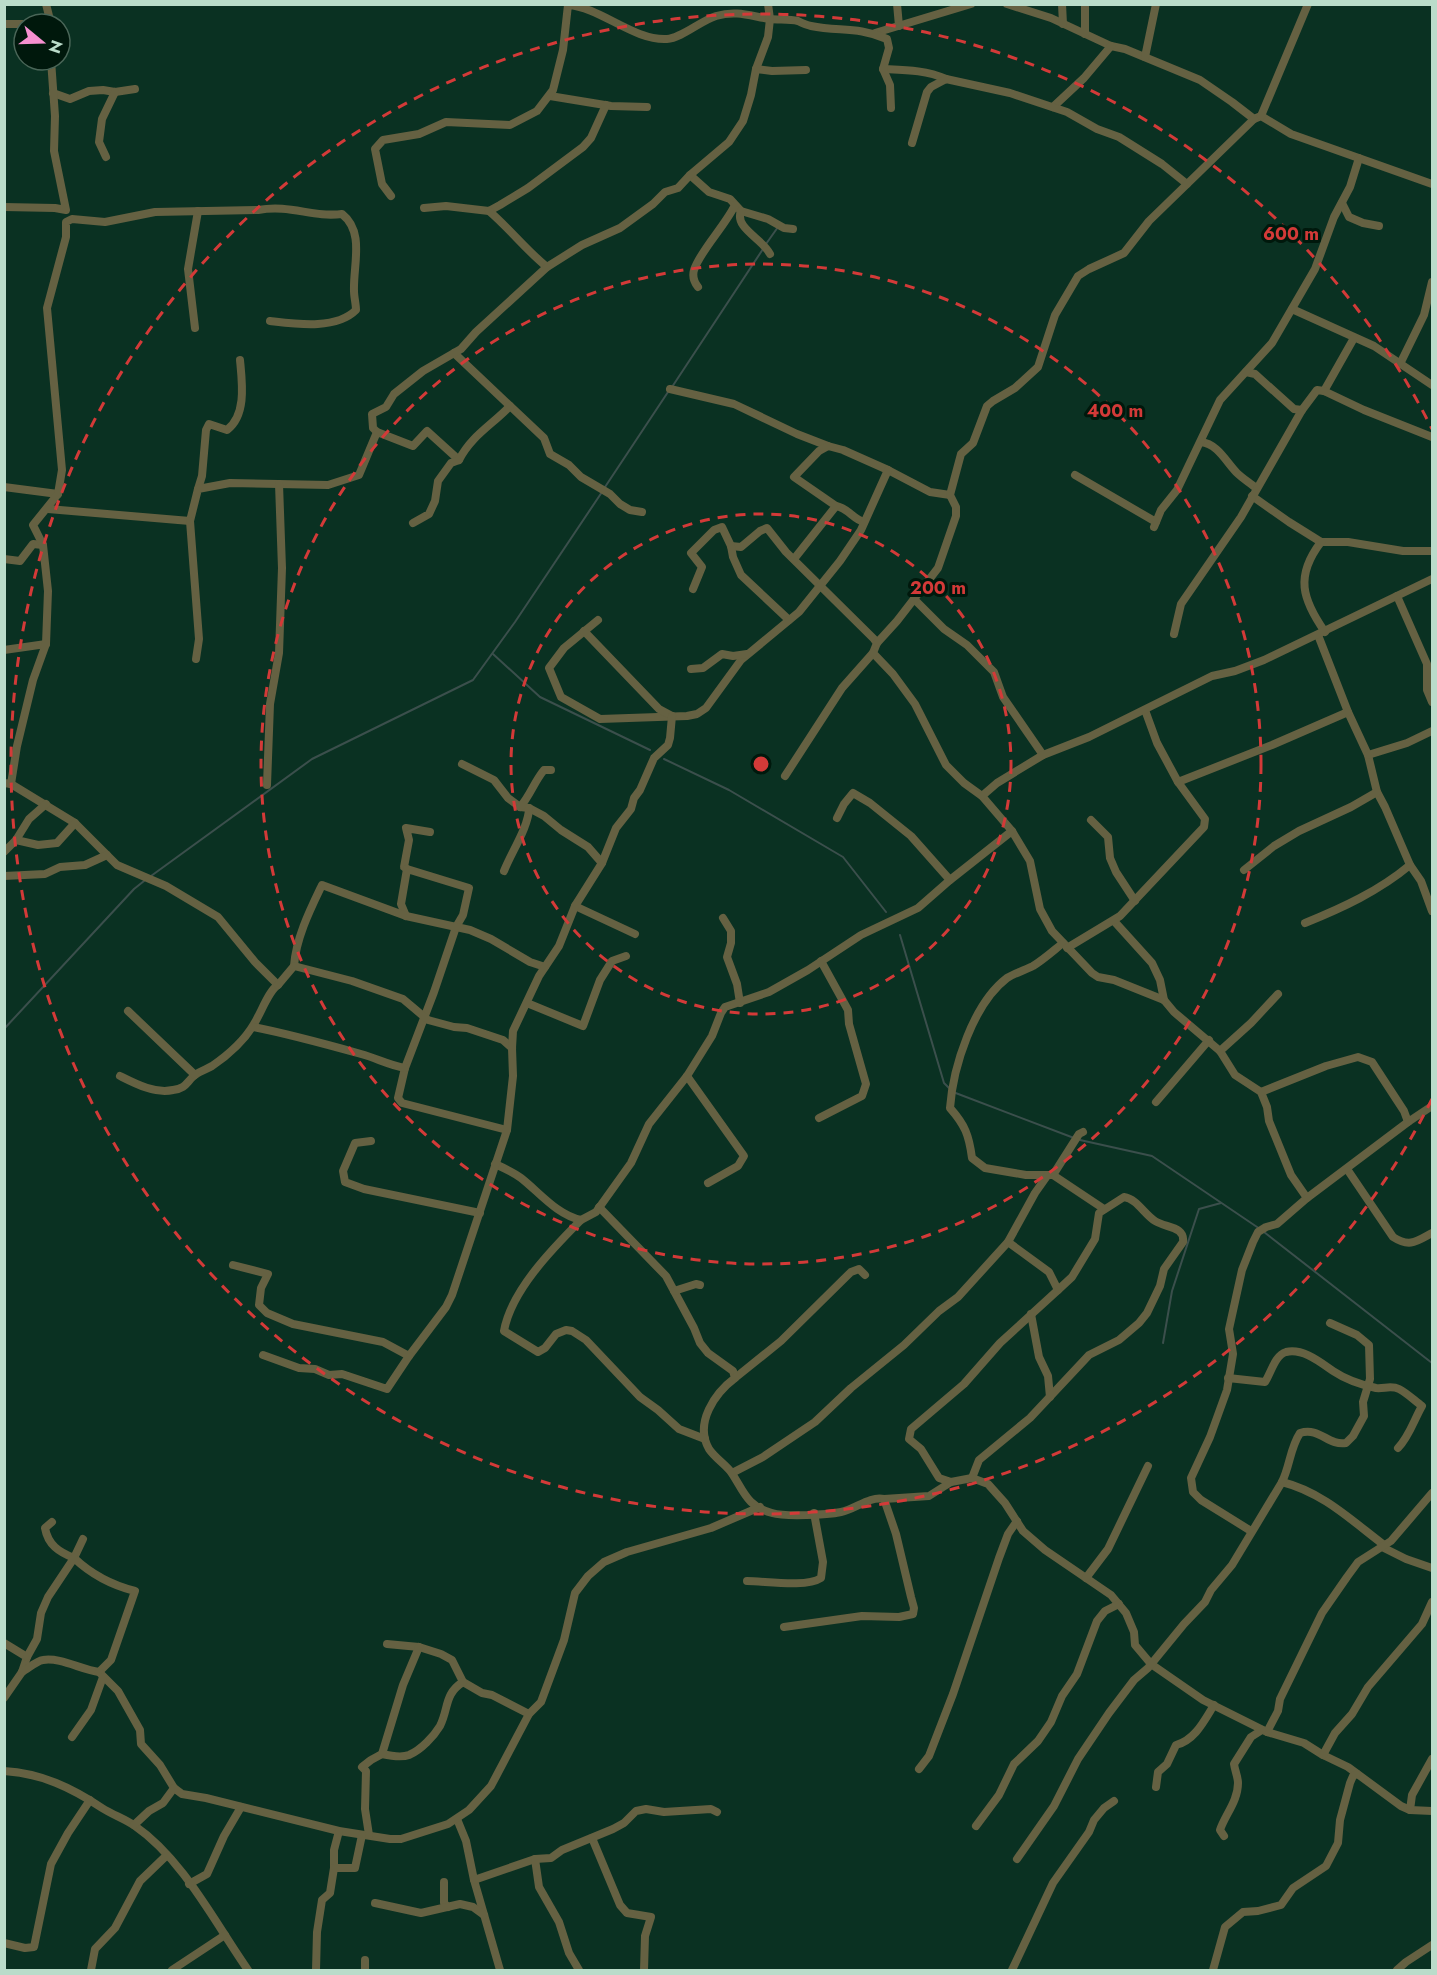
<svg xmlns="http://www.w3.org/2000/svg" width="1437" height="1975" font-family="Jost,sans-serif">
  <rect width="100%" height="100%" fill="#0a3122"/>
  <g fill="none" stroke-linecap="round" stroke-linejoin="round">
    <g stroke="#3b4f4c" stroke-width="2">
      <polyline points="766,244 778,227"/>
      <polyline points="672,387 763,249"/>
      <polyline points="605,487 668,392"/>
      <polyline points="493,654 540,697 650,750"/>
      <polyline points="664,759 729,790 843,857 886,912"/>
      <polyline points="151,876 312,759 473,680 515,622 602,492"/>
      <polyline points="900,935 944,1083 949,1088"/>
      <polyline points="4,1029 134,889 144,881"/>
      <polyline points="953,1092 1074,1138"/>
      <polyline points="1080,1140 1152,1156 1260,1229"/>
      <polyline points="1264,1232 1432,1363"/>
      <polyline points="1163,1343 1172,1291 1199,1209 1221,1203"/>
    </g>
    <g stroke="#656142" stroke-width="8">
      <polyline points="46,4 51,24"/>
      <polyline points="897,4 899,26"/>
      <polyline points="1007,4 1051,18 1111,46 1125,49 1200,80 1232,102 1254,119 1261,116 1291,134 1432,184"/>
      <polyline points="1062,4 1063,24"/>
      <polyline points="1085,4 1085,34"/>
      <polyline points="4,24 28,24"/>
      <polyline points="875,33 971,4"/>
      <polyline points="1145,57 1156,4"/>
      <polyline points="756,69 772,71 806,70"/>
      <path d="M883,69c22,1 43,1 63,10"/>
      <polyline points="53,93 70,99 89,91 103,90 115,92 135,89"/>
      <polyline points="550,96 611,106 647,107"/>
      <polyline points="1053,107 1084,78 1111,46"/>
      <polyline points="1261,116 1308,4"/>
      <polyline points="912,143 927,92 931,87 946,79 1010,93 1067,112 1097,129 1119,137 1162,164 1187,184"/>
      <polyline points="106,157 99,142 102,119 115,92"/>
      <polyline points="690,175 709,192 730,199 741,211 768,219 784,228 793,229"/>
      <path d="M391,196l-9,-12 -7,-35 8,-9 36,-6 27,-12 64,3 27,-14 16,-21 10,-40 5,-45c32,2 66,36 99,34 15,-1 33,-18 49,-23 21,-6 34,0 54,3 9,1 19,0 28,2 4,2 8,4 13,5 28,6 46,0 76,13l2,9 -6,21 7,16 1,23"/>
      <polyline points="1342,203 1349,217 1363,223 1379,226"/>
      <polyline points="4,207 55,208 66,210 54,151 55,116 51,60"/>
      <polyline points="424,208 446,206 489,211 500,205 528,188 583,147 591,138 606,105"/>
      <path d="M489,211c21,18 37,39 58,56"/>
      <path d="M741,211c-7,17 22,28 29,43"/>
      <path d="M698,287c-4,-5 -6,-10 -4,-17 6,-19 31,-44 41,-65"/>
      <polyline points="1292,309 1374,346 1432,385"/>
      <polyline points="195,328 188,269 198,211"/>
      <polyline points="454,353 544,438 550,454 569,465 581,477 610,494 620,504 630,510 642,512"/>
      <polyline points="1400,364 1424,315 1432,282"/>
      <polyline points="1246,372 1255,374 1294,409 1302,410"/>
      <polyline points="670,389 734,404 797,434 828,446"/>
      <polyline points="1324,391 1354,338"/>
      <path d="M1201,442c17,2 25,20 36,31 5,5 13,10 19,15"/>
      <polyline points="459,460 427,431 413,446 377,432 373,428 372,414 386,407 394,394 423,371 461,349 476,332 547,267 582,245 620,228 653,204 665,192 678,188 690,175 729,142 743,121 751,95 756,69 768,37 770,19 768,4"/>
      <polyline points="1075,475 1156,522"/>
      <polyline points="4,487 58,494"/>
      <path d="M198,489l4,-13 4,-46 3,-6 18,6c20,-15 15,-48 13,-70"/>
      <polyline points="1252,496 1289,522 1321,542 1348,542 1403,551 1432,551"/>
      <path d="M836,506c12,2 17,13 28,16"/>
      <polyline points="48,509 190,521 198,489 230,483 328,485 359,475 377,432"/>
      <polyline points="190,521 199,639 196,659"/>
      <path d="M413,523l16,-9 6,-13 3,-20 13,-18 8,-3c12,-24 33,-35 51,-54"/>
      <polyline points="1154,527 1161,510 1177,490 1220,400 1272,343 1315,269 1334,217 1350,187 1359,158"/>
      <path d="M1321,542c-26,34 -19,57 4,90"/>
      <polyline points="731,546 741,547 760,531 767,528 786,552 874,639 877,643 873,653 893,674 915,704 946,765 964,783 982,796 1012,831 1030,861 1040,909 1052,931 1092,973 1098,977 1114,980 1164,1000 1174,1012 1220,1051 1235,1075 1261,1092 1267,1107 1269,1121 1291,1175 1307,1198 1277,1224 1266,1227 1258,1232 1253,1242 1242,1270 1229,1329 1233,1354 1227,1390 1210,1437 1191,1478 1193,1492 1201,1500 1251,1531"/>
      <polyline points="4,559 20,561 33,544 43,545"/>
      <polyline points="794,559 836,506 794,477 819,451 828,446 843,450 888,470 930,492 950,495"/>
      <polyline points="693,589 702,567 691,553 714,530 722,527 731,546 733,557 741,575 789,620"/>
      <polyline points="1397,596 1427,664 1427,690 1432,702"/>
      <polyline points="914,599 944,629 967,645 994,672 1003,697 1043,755"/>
      <polyline points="598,620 564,648 549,668 561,697 600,719 687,716 697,714 706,708 741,660 799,612 840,561 861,530 888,470"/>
      <polyline points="584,631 659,709 672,716"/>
      <polyline points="1174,634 1181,604 1241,517 1302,410 1317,390 1324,391 1364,410 1432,437"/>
      <polyline points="1318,635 1348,712 1368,755 1377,792 1385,807 1410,865"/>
      <polyline points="877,643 897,621 938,568 956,516 956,507 950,495 961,454 973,443 987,406 993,401 1015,388 1038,367 1055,315 1078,276 1089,269 1124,253 1149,221 1254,119"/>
      <polyline points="4,650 46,644"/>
      <polyline points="691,669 703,668 722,654 733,656 747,654"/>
      <polyline points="1145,710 1157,743 1178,782 1272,745 1348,712"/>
      <polyline points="1368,755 1407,743 1432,731"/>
      <polyline points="462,764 494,780 508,798 520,807 529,808 544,816 561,830 588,847 602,863"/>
      <polyline points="785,776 842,688 873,653"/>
      <path d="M4,783l7,1 64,39 42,42 49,21 52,31 37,45 23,23c-9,5 -17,28 -24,39 -10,17 -26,31 -42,42 -5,3 -12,5 -17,9 -9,7 -8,13 -22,15 -18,4 -37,-6 -53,-14"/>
      <path d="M11,784l6,-38 16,-66 13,-36 2,-53 -5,-46 -10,-20 25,-31 4,-24 -15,-162 19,-71v-15l6,-3 33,3 50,-10 103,-2c33,-6 54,8 84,4 23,18 11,51 12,77 0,6 2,13 2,19 -20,20 -60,14 -86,11"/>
      <polyline points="267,785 270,704 279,653 282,568 279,484"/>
      <polyline points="982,796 997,783 1043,755 1089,737 1212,676 1235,671 1264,660 1432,579"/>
      <path d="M520,807c10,-11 14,-25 24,-37h7"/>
      <polyline points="837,818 844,804 853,793 870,803 911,836 950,880"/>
      <polyline points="1091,820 1108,837 1110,858 1116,872 1135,901"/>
      <polyline points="16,840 38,845 57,843 75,823"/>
      <polyline points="4,852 16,840 29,819 46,804"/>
      <polyline points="407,869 404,867 409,840 406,828 430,832"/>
      <polyline points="1244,870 1274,846 1299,831 1351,807 1377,792"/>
      <path d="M504,871c7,-18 25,-45 25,-63"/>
      <polyline points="4,876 45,874 60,867 85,865 107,855"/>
      <polyline points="575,906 635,934"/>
      <polyline points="406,916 401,904 407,869 469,888 463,915 456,927 434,992 405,1068 398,1098 402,1103 507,1130"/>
      <polyline points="723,918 731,931 731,943 727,957 737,984 740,1003"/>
      <polyline points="1114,921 1152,963 1160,980 1164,1000"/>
      <path d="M1305,923c37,-15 74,-32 105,-58l11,16 11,30"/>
      <path d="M1063,943c-10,8 -20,17 -30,23 -8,4 -18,7 -26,12 -34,26 -54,89 -57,130 15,17 19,27 22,50l13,10 41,7h27l26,-41 4,-2"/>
      <polyline points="1067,948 1120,916 1204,827 1205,819 1178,782"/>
      <path d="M294,966c2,-28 16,-56 28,-81l84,31 64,14 21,9 39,23 15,5"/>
      <polyline points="278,985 294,966 352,981 403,999 428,1020 454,1027 467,1028 503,1040 512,1048"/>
      <polyline points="527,1003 583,1026 600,980 612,961 626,956"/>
      <polyline points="128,1011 195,1075"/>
      <path d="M253,1027c36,7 72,17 108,27 15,4 28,11 44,14"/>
      <polyline points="1220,1051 1251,1023 1278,994"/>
      <polyline points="687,1076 744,1156 738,1166 708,1183"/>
      <polyline points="1261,1092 1326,1066 1358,1057 1372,1062 1404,1111 1408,1122"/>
      <polyline points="1156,1102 1209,1040"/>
      <polyline points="819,1118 862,1096 866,1084 849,1024 848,1010 821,961"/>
      <polyline points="371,1141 355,1143 343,1171 345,1182 364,1189 480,1213"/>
      <path d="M495,1164c9,4 18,8 26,14 18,14 36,37 60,42l15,-8 35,-49 18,-39 38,-48 25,-40 9,-23 4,-6 44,-15 39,-22 53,-35 57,-27 32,-28 62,-49"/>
      <path d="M1347,1169l46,68c17,11 24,4 39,-4"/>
      <polyline points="1053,1175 1104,1209"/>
      <polyline points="1307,1198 1408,1122 1432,1106"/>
      <path d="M599,1207l67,69 28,52 6,15 8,10 25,18 2,7c-20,15 -41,45 -26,71 6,9 16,15 22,23 13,19 15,34 41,41 13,4 55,2 69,-1 15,-3 28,-16 43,-13l12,35 15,63 3,11 -1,6 -14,3 -37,-1 -78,11"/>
      <path d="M581,1220c-29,29 -70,71 -77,111l34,21 7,-4 11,-14 10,-4 6,1 14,9 54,57 18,13 21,19 26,10"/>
      <polyline points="233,1265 268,1274 261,1288 259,1305 267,1313 293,1324 383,1342 409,1356 446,1307 452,1295 507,1130 513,1076 512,1048 513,1031 539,976 559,946 575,906 602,863 616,828 631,809 634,798 640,790 654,758 668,745 670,738 672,716"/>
      <polyline points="674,1291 696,1284 700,1285"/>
      <polyline points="1031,1314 1039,1357 1048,1376 1050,1397"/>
      <polyline points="263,1355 299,1368 315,1369 329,1375 342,1374 387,1389 409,1356"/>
      <polyline points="735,1378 781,1341 851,1272 859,1269 865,1275"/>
      <path d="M1228,1378l37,4c6,-9 10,-27 21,-30 17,-4 34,10 47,19 12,8 29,14 43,17 8,1 15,-3 23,1 8,4 16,12 23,17 -8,14 -13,31 -24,42"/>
      <polyline points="732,1473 763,1457 815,1422 851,1388 904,1345 939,1311 958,1297 1008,1242 1035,1193 1047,1176"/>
      <path d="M972,1478l7,-18 51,-42 59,-63 30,-15 20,-17 8,-10 13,-27 4,-17 19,-27c2,-16 -17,-14 -28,-21 -11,-7 -18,-22 -31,-24l-25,16 -4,26 -23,38 -14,13"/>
      <polyline points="951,1482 939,1478 921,1449 909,1439 911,1429 964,1384 1000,1343 1058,1290 1049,1272 1008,1242"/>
      <path d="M1282,1482c40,10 69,38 102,63"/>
      <polyline points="884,1499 929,1496 951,1482 972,1478 988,1484 1005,1503 1023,1531 1045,1550 1111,1595 1126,1613 1134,1632 1135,1645 1151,1664 1203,1700 1267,1732 1304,1743 1323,1755 1348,1767 1401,1806 1410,1810 1432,1811"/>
      <path d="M52,1522l-7,6c3,17 14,24 29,30l9,-19"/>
      <polyline points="1382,1547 1406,1559 1432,1568"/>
      <polyline points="1086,1578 1108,1549 1148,1466"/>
      <path d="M747,1581c18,0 59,7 74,-3l2,-16 -9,-49"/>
      <polyline points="4,1643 27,1657 22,1672 4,1698"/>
      <polyline points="387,1644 419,1647 441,1654 452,1660 463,1682 482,1693 492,1695 529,1714"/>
      <path d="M22,1672c6,-3 14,-11 21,-12 17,-3 39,10 56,12l12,-12 24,-69c-24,-6 -43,-16 -61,-33l-26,39 -7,16 -4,26 -10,18"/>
      <polyline points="99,1672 118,1691 140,1730 141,1744 160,1765 174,1788"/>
      <polyline points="1267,1732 1278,1711 1280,1699 1322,1613 1347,1577 1358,1562 1391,1541 1432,1493"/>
      <polyline points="72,1737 91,1710 103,1677"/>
      <path d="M382,1754c9,2 19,4 27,1 12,-5 25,-19 31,-29 9,-18 4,-32 23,-44"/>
      <polyline points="1323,1755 1335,1733 1352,1714 1368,1687 1422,1624 1432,1602"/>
      <polyline points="919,1769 929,1756 953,1694 999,1558 1008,1534 1017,1521"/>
      <path d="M4,1771c37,2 68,17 98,37 11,7 23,11 33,18 48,33 80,97 113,144"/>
      <path d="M1156,1787l2,-15 9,-8 9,-19c19,-5 28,-24 38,-40"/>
      <polyline points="1410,1810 1412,1795 1432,1759"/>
      <polyline points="457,1819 466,1841 474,1880 500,1970"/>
      <polyline points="134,1825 149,1811 163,1803 174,1788 182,1794 206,1798 339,1831 390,1839 401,1839 448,1824 469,1810 491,1786 529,1714 541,1702 564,1640 575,1593 588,1576 604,1562 627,1552 711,1528 760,1507"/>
      <polyline points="976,1826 999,1795 1014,1764 1038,1741 1051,1722 1062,1696 1077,1674 1097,1621 1105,1611 1119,1604"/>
      <polyline points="369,1835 365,1809 366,1771 362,1767 371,1760 382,1754 403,1685 419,1647"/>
      <path d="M1224,1836l-4,-6c5,-15 18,-29 18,-47 0,-6 -3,-12 -4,-19l17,-27 11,-7"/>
      <polyline points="592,1838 620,1905 627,1913 651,1917 645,1936 644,1970"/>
      <path d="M1017,1859l37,-53 24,-47 31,-46 25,-33 14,-12 36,-44 21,-22 6,-12 21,-25 50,-83c8,-16 8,-34 18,-49 20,-6 28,13 46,10l7,-7 11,-20 -1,-14 7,-23 -1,-34 -12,-10 -27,-12"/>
      <polyline points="334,1868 334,1850 339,1831"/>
      <polyline points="474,1880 535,1859"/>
      <polyline points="444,1882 444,1903 448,1907"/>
      <polyline points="189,1884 207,1874 224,1836 241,1807"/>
      <polyline points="375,1903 421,1913 460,1904 473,1907 484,1915"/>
      <polyline points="4,1943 25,1948 34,1947 51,1864 68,1833 90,1800"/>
      <polyline points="365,1960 365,1970"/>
      <polyline points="91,1970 95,1949 115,1928 140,1881 167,1855"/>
      <polyline points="172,1970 225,1935"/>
      <polyline points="316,1970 317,1932 322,1900 330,1893 334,1868 355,1868 362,1835"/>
      <polyline points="579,1970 569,1953 559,1922 539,1887 535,1859 551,1858 562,1850 613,1829 624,1823 636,1811 646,1809 664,1812 711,1809 717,1812"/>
      <polyline points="1012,1970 1053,1883 1089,1832 1094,1820 1104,1808 1114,1801"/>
      <polyline points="1213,1970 1225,1927 1243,1912 1258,1911 1281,1905 1293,1888 1326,1866 1338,1843 1340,1820 1350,1783 1353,1776 1357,1774"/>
      <polyline points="1397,1970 1406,1962 1432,1945"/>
    </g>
  </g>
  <g fill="none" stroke="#d33a38" stroke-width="3" stroke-dasharray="10 8">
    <circle cx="761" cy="764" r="250"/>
    <circle cx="761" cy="764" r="500"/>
    <path d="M1432 1099A750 750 0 1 1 1432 429"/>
  </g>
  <circle cx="761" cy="764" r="9" fill="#d33a38" stroke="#00180c" stroke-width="3"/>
  <g font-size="18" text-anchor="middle" font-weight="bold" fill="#d33a38" stroke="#00180c" stroke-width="6" stroke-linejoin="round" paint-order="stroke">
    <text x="1291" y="240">600 m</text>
    <text x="1115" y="417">400 m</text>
    <text x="938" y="594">200 m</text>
  </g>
  <rect width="1437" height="1975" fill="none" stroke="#badcca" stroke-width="12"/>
  <g transform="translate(42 42) rotate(109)"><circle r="28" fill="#00180c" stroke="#4a6658" stroke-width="1.5"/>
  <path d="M0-4.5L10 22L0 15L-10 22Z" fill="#f690d0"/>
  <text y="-9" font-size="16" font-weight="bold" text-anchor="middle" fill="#badcca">N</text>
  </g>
</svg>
